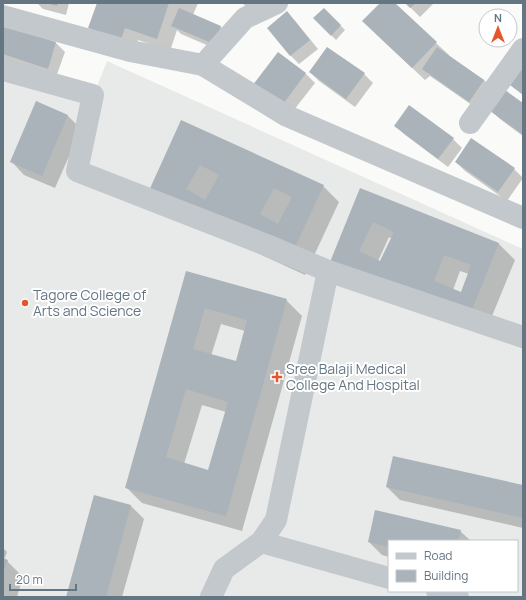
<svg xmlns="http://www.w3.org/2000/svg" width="526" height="600" font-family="Manrope,sans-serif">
  <rect width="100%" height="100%" fill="#fafaf8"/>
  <path fill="#e8e9e9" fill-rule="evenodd" d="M107,61l416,188v348h-520v-520l88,25zM389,541h128v50h-128z"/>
  <g fill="#0003" fill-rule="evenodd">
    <polygon points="37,3 69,3 66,15 43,9"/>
    <polygon points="98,3 198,3 193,15 221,27 230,36 223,52 181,34 177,30 170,51 138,40 134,52 102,41"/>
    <polygon points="243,3 268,3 245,6"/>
    <polygon points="381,3 394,3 436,43 449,55 448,56 484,80 493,89 479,110 430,76 425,80 376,34"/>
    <polygon points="406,3 434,3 420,17"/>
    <polygon points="324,9 345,30 336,40 314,18"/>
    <polygon points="287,13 296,22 318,49 299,64 290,55"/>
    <polygon points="3,26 56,43 65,52 56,77 3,60"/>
    <polygon points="278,54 306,74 315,83 290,115 263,94"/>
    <polygon points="310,72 364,74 373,83 355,107 319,81"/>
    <polygon points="37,103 68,116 81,129 55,188 24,175 12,162"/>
    <polygon points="523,104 523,136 500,119 491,110"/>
    <polygon points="409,107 453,139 462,148 448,167 404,134 395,125"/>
    <polygon points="182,121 323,186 339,202 305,275 164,210"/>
    <polygon points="472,139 514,169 523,178 507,201 465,171 456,162"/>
    <path d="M360,189l139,55 16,16 -30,73 -138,-55zM389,237l3,2 -12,23 -2,-1zM460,271l9,3 -8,19 -8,-3z"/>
    <path d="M187,272l99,28 16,16 -60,215 -100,-28 -16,-16zM221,324l24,7 -9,32 -25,-7zM202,405l24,7 -17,59 -25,-7z"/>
    <polygon points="523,486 523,528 400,500 387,487"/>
    <polygon points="94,496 131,506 144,519 122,597 67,597"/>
    <polygon points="460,531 471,541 389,541 389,557 382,555 369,542"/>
    <polygon points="3,548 7,552 4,560 7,561 23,577 17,597 3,597"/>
  </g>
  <g fill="#aab3b9" fill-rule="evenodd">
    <polygon points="46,3 58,3 57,6"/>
    <polygon points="97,3 169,3 157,39 125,28 121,40 88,28"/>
    <polygon points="380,3 395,3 437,42 412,68 362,21"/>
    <polygon points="405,3 416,3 410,8"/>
    <polygon points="179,8 221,26 214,44 171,26"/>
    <polygon points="324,8 341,25 331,36 313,18"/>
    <polygon points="287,11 310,40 290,56 267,28"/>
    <polygon points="3,25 56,42 48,69 3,54"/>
    <polygon points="327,47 365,73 346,99 309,72"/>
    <polygon points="437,47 484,80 469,102 422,69"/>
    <polygon points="278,52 306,73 281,107 252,86"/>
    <polygon points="523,67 523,95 510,85"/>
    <polygon points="505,90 523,103 523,135 490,111"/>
    <polygon points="36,101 68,115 42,176 10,162"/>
    <polygon points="409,105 454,138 438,159 394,126"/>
    <path d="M181,120l143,65 -35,75 -142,-65zM200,165l19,10 -14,25 -19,-11zM274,188l18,9 -14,27 -18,-10z"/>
    <polygon points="471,138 515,168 498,192 455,162"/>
    <path d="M360,188l139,55 -30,74 -139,-55zM373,222l21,10 -14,29 -21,-10zM444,255l27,10 -10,27 -27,-11z"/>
    <path d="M186,271l101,28 -61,217 -101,-28zM205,308l42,12 -11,41 -43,-12zM186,389l42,13 -20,68 -42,-13z"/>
    <polygon points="393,456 523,485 523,518 386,487"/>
    <polygon points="94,495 131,505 106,597 66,597"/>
    <polygon points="375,510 461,530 458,541 389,541 389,547 368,542"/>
    <polygon points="3,558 8,560 3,573"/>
  </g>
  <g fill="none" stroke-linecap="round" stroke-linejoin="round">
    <g stroke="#c3c8cc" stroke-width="22">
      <polyline points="3,16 130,51 203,65 245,18 277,3"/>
      <polyline points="203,65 287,116 523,218"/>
      <polyline points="3,70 93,95 77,171 269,246 328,271 523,337"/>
      <polyline points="470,123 523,49"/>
      <polyline points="261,542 389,578"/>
      <polyline points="437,591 458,597"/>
      <polyline points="211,597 224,569 261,542 276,520 328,271"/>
    </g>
  </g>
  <g fill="#e4572e" stroke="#fff" stroke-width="1.5">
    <circle cx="25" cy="303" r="4"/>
    <path d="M275 371h4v4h4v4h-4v4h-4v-4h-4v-4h4z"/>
  </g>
  <g text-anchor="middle" stroke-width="4" stroke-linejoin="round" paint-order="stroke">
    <g font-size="14" fill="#657683" stroke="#fff" text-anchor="start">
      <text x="33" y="300">Tagore College of<tspan x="33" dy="16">Arts and Science</tspan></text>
      <text x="286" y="374">Sree Balaji Medical<tspan x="286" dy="16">College And Hospital</tspan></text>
    </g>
  </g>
  <rect width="526" height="600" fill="none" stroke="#657683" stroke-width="8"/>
  <rect x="388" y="540" width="130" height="52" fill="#ffffff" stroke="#c1c8cd"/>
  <rect x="396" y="553" width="20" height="6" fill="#c3c8cc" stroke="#c1c8cd"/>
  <text x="424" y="560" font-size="12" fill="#657683">Road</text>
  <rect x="396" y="570" width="20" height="12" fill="#aab3b9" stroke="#c1c8cd"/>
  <text x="424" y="580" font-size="12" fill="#657683">Building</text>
  <g transform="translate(498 28)"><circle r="19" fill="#ffffff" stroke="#c1c8cd"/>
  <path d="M0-3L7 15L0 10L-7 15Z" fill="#e4572e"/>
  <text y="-6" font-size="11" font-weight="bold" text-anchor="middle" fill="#657683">N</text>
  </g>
  <path d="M10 584v6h66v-6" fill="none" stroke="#657683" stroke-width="2"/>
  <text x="16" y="584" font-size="12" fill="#657683" stroke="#ffffff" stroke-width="3" paint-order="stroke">20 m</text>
</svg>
